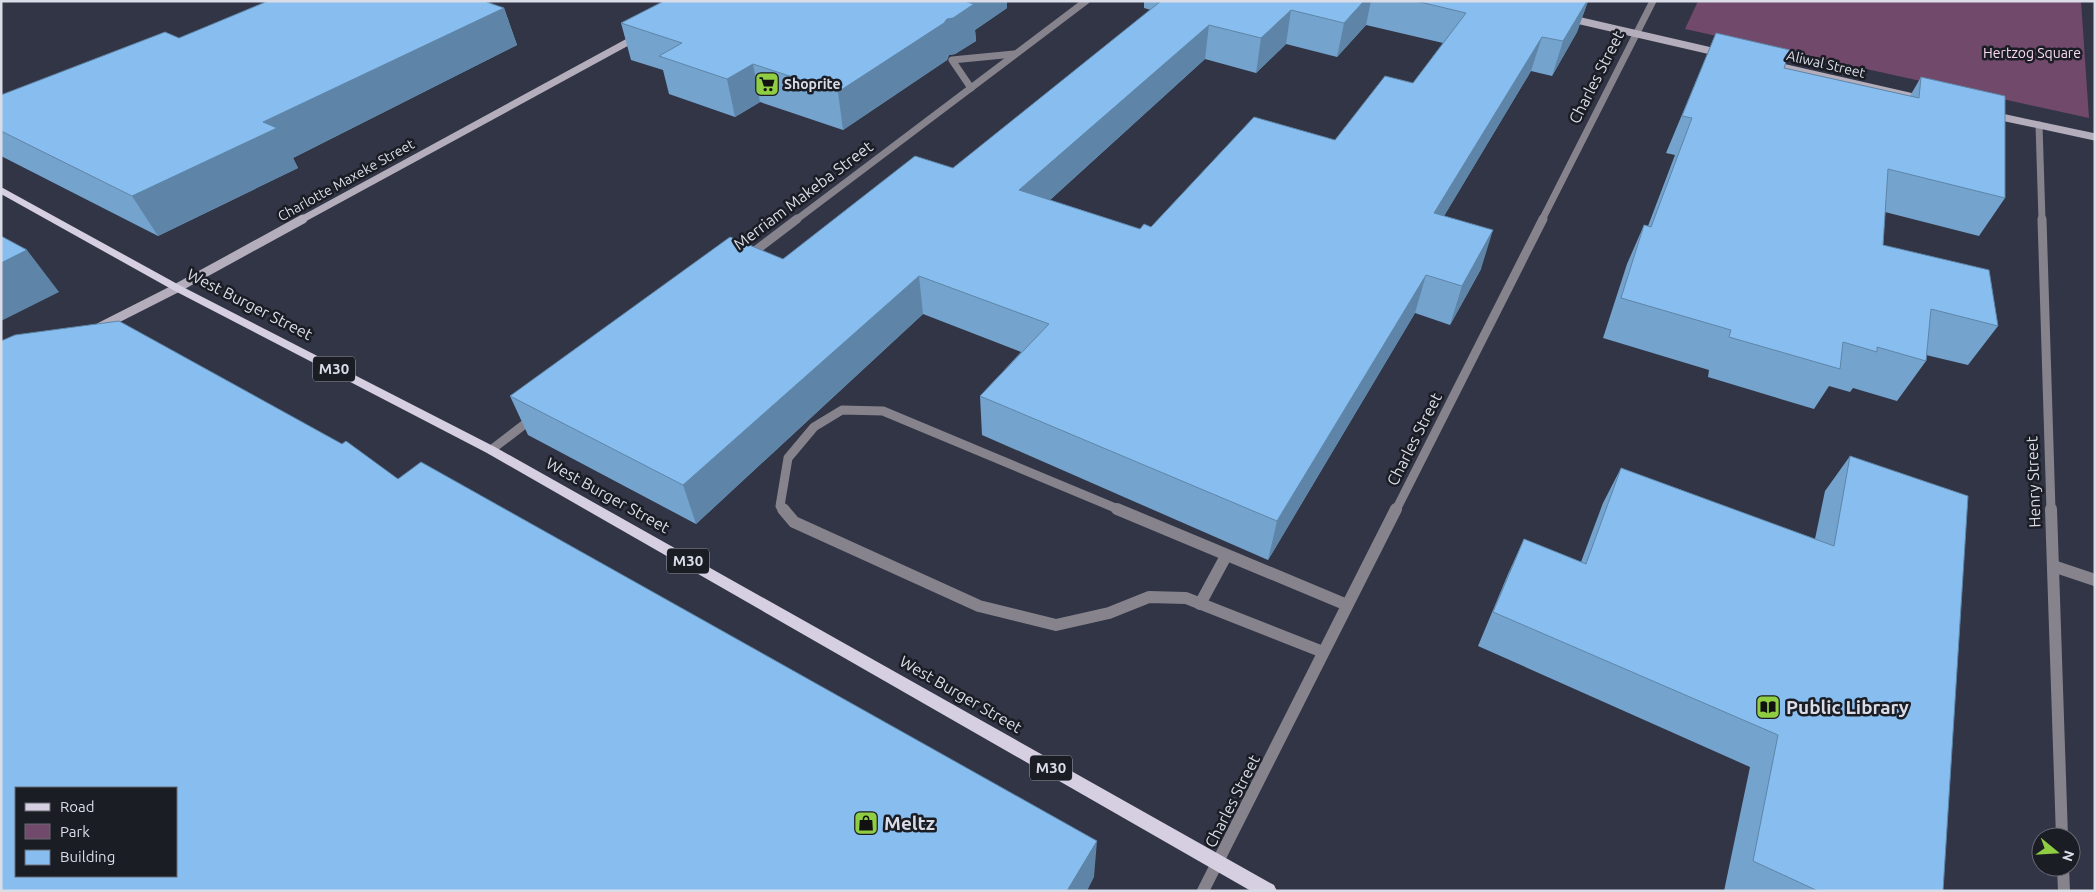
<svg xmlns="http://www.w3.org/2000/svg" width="2096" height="892" font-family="Ubuntu,sans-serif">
  <rect width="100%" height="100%" fill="#313546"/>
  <polygon fill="#71496a" points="1698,1 2081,1 2089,118 1685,29"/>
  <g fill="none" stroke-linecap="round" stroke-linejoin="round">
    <polyline stroke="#86838c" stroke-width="7" points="971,88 952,60 1014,54"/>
    <polyline stroke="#86838c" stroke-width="9" points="784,510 780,506 788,458 814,427 842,410 883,411 1120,510"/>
    <g stroke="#86838c" stroke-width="12">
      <polyline points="783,509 794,522 979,606 1056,625 1109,613 1149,597 1186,598 1323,652"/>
      <polyline points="1117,509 1347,605"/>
      <polyline points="1200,604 1226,556"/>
    </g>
    <g stroke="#86838c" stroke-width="7">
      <polyline points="2039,125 2042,220"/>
      <polyline points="796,220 1086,1"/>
      <polyline points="1542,220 1653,1"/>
    </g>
    <g stroke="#86838c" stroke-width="9">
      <polyline points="2042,219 2051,510"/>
      <polyline points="747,257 797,219"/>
      <polyline points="491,450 534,417"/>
      <polyline points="1396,510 1543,219"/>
    </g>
    <g stroke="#86838c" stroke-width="12">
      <polyline points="2051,509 2062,837"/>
      <polyline points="2053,566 2095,580"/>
      <polyline points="2063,867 2064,891"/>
      <polyline points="1203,891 1396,509"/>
    </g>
    <g stroke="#b4aebc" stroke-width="7">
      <polyline points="1568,18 1720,53"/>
      <polyline points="1773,65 1922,99"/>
      <polyline points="1992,115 2095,137"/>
      <polyline points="301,220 637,37"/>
    </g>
    <polyline stroke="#b4aebc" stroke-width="9" points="100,327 177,288 303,219"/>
    <polygon fill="#d6cfe1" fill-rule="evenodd" points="1,187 181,286 495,447 1274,885 1277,891 1251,891 487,453 173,290 1,194"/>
  </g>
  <g fill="#74a3ce" fill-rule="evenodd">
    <path d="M1144,1h444l-11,31 -25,44 -21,-5 -87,145 37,53 -31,56 -35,-12 -147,247 -286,-125 -2,-39 41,-44 -98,-38 -227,210 -168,-89 -18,-39 273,-137 170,-91 198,-158 -7,-2zM1366,25l77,18 -30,40 -78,57 -184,87 -11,2 -90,-29 155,-141 51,14 30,-29 51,13z"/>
    <polygon points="504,8 517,45 293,158 298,168 158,236 1,156 1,95 179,38"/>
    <polygon points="1007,8 975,30 976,41 955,54 949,55 947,60 843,130 760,102 735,117 669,94 663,70 631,60 621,23"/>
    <polygon points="1716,33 1784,68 1910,96 1921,77 2005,198 1979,236 1885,212 1883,245 1998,326 1968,365 1926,355 1926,361 1897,401 1853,388 1850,392 1829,386 1814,409 1708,377 1709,370 1603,338 1627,264 1644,225 1648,226 1675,155 1666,153"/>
    <polygon points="1850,456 1943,891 1724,891 1750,767 1478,646 1508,574 1524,539 1581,562 1603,503 1621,468 1815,539 1825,491"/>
  </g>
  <g fill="#5e85a7">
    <polygon points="963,1 1007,1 1007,8 975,30 976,41 955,54 949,55 947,60 843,130 838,92 947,19"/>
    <polygon points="1364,1 1371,1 1366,25 1337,57 1344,23"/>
    <polygon points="1587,1 1588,1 1577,32 1552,76 1563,41"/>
    <polygon points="504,8 517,45 293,158 298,168 158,236 132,196 263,122"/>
    <polygon points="1291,10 1286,44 1256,73 1261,38"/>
    <polygon points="1209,25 1205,59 1020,227 1019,190"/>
    <polygon points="1542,37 1531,71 1423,251 1434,213"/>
    <polygon points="753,64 760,102 735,117 727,79"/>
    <polygon points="1493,230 1481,269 1450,325 1462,286"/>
    <polygon points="27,250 59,292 1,321 1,263"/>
    <polygon points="1426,275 1415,313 1268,560 1277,521"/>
    <polygon points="919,276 923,314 696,524 683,485"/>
    <polygon points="1097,841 1094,877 1087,891 1067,891"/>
  </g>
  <g fill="#87beef" stroke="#5e85a7" fill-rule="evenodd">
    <polygon points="268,1 484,1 504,8 263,122 277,128 132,196 1,131 1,95 165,32 179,38"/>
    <polygon points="664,1 964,1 974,4 953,18 947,19 944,23 838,92 753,64 727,79 659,56 682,43 621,23"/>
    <polygon points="1161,1 1364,1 1344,23 1291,10 1261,38 1209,25 1019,190 1140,229 1144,224 1151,227 1254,117 1335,140 1385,76 1413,83 1466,13 1416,1 1587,1 1563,41 1542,37 1434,213 1493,230 1462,286 1426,275 1277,521 980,396 1049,324 919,276 683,485 510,396 730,237 783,259 915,156 953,168"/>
    <polygon points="1716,33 1790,50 1784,68 1919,98 1921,77 2005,96 2005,198 1888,169 1883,245 1989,270 1998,326 1931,309 1926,361 1877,347 1877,352 1843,342 1840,369 1729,337 1731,330 1621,298 1644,225 1651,227 1692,118 1682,116"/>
    <polygon points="1,236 27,250 1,263"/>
    <path d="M119,321l223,123 4,-3 52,38 23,-17 676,379 -30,50h-1066v-550l14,-6zM16,788h160v88h-160z"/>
    <polygon points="1850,456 1968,496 1943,891 1818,891 1753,861 1778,735 1493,612 1524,539 1586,564 1621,468 1834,546"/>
  </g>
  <defs>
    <g id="supermarket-square" transform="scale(1.25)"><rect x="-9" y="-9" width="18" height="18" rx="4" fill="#8fcd42" stroke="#1b1d25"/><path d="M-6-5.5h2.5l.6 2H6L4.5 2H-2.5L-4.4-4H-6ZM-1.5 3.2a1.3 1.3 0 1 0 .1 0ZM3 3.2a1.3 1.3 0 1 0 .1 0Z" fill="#111"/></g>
    <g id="library-square" transform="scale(1.25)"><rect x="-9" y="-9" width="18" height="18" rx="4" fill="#8fcd42" stroke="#1b1d25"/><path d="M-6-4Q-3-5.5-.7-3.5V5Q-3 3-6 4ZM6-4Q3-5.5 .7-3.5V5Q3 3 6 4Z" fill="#111"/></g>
    <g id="shop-square" transform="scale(1.25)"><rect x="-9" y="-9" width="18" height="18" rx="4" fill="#8fcd42" stroke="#1b1d25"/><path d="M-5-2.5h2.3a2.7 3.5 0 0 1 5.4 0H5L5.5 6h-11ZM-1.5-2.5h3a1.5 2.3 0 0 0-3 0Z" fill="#111"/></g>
  </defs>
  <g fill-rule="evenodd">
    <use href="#supermarket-square" x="767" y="84"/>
    <use href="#library-square" x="1768" y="707"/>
    <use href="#shop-square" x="866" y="823"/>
  </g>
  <g text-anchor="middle" stroke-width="5" stroke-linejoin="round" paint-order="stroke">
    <g font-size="14" fill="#f9d9f2" stroke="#1b1d25">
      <text x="2032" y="58">Hertzog Square</text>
    </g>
    <g font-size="14" fill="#dadde8" stroke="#1b1d25">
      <text transform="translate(1826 64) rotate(13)" y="5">Aliwal Street</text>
      <text transform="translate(346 180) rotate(-29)" y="5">Charlotte Maxeke Street</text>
    </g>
    <g font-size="14" font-weight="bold" fill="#dadde8" stroke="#1b1d25" text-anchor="start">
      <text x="784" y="89">Shoprite</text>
    </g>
    <g fill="#1b1d25" stroke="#a1a3ae" stroke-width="1">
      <rect x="313" y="356.5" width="42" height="25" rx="4"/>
      <rect x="667" y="548.5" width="42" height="25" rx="4"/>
      <rect x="1030" y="755.5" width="42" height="25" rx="4"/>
    </g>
    <g font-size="15" font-weight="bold" fill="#dadde8">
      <text x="334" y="374">M30</text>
      <text x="688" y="566">M30</text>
      <text x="1051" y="773">M30</text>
    </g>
    <g font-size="16" fill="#dadde8" stroke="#1b1d25">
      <text transform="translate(1596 77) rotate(-63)" y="6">Charles Street</text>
      <text transform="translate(803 195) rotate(-37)" y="6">Merriam Makeba Street</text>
      <text transform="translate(250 304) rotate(27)" y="6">West Burger Street</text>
      <text transform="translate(1414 439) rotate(-63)" y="6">Charles Street</text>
      <text transform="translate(2033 482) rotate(-92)" y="6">Henry Street</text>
      <text transform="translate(608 495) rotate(29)" y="6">West Burger Street</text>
      <text transform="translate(961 694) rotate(30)" y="6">West Burger Street</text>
      <text transform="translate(1232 801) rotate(-63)" y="6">Charles Street</text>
    </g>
    <g font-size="19" font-weight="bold" fill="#dadde8" stroke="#1b1d25" text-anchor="start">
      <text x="1786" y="714">Public Library</text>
      <text x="884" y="830">Meltz</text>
    </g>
  </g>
  <rect width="2096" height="892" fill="none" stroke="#dadde8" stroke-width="5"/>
  <rect x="15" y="787" width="162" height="90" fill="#1b1d25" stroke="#676a73"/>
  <rect x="25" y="803" width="25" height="8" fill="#d6cfe1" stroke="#676a73"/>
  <text x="60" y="812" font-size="15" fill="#dadde8">Road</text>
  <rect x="25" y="824" width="25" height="15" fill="#71496a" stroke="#676a73"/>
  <text x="60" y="837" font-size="15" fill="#dadde8">Park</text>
  <rect x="25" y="850" width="25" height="15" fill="#87beef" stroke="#676a73"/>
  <text x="60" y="862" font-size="15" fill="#dadde8">Building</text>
  <g transform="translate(2056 852) rotate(108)"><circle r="24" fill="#1b1d25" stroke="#676a73"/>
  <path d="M0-4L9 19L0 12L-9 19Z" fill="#8fcd42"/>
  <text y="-8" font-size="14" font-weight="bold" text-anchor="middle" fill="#dadde8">N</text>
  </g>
</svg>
